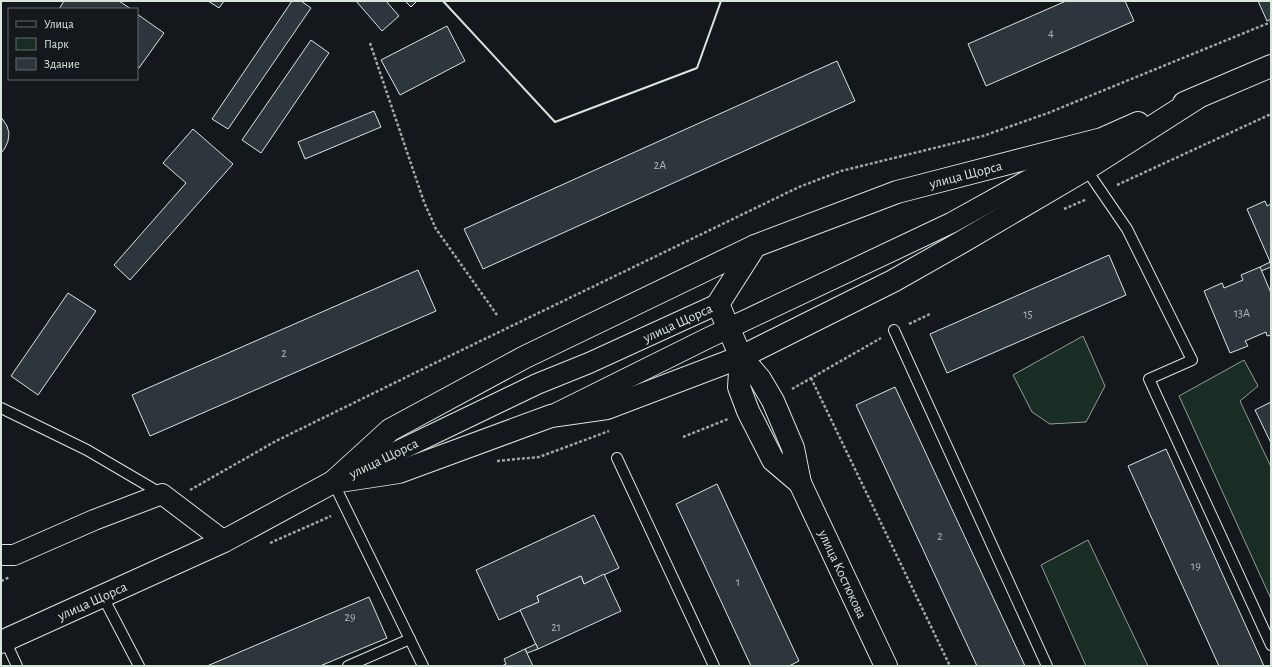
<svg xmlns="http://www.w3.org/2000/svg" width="1272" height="667" font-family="'Alegreya Sans',sans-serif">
  <rect width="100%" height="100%" fill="#14181c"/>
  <g fill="#1a2d24" stroke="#939e99">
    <polygon points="1083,336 1105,386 1086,422 1050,424 1032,412 1013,375"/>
    <polygon points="1244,360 1258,386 1240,401 1271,467 1271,599 1179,396"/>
    <polygon points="1088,540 1148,666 1086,666 1041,565"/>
  </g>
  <g fill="#2c363c" stroke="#d8e6dc">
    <polygon points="64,1 119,1 131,9 59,9"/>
    <polygon points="208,1 224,1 219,8"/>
    <polygon points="292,1 301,1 311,8 228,129 212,119"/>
    <polygon points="356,1 386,1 399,16 382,31"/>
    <polygon points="405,1 417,1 411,7"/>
    <polygon points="1066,1 1125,1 1134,21 986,86 968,44"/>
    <polygon points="1258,1 1271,1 1271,19 1267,21"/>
    <polygon points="137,14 164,33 139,68 137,67"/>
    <polygon points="447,26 465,61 400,95 381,60"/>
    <polygon points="311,40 329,53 261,153 242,140"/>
    <polygon points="837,61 855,101 483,269 464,229"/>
    <polygon points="374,111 381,127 305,159 298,142"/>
    <polygon points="1,117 7,126 9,133 8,141 5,148 1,153"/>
    <polygon points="193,129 233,164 130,280 114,265 186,183 163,163"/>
    <polygon points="1265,201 1267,206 1271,204 1271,264 1247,209"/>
    <polygon points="1109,255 1126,295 947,373 930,334"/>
    <polygon points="1270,262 1271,267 1261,271 1260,267"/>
    <polygon points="1260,267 1271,293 1271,335 1267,336 1266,332 1245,341 1248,346 1230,353 1204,291 1222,283 1224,288 1243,280 1241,275"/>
    <polygon points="418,270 436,311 150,436 132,395"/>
    <polygon points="68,293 96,311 38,395 11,376"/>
    <polygon points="895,387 1025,666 977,666 856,405"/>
    <polygon points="1271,402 1271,443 1255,410"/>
    <polygon points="1166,449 1264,666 1219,666 1128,466"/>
    <polygon points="717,484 799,661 789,666 751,666 676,504"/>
    <polygon points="594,515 619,568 584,584 581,576 537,596 539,602 499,620 476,570"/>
    <polygon points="604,574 621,611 538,649 520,610 539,602 537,596 581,576 584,584"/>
    <polygon points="369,597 387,638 320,666 207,666"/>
    <polygon points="536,644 538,649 527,653 525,649"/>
    <polygon points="525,649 533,666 502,666 506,664 504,659"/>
  </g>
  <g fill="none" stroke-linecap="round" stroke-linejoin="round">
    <g stroke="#d8e6dc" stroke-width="12">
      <g id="lane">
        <polyline points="1086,169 1127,229 1192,360 1149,379 1271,645"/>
        <polyline points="894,330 1047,666"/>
        <polyline points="1,408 87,450 162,494"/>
        <polyline points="617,458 714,666"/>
        <polyline points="333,482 423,666"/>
        <polyline points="103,597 139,666"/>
        <polyline points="5,640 17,666"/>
        <polyline points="348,666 410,639"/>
      </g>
    </g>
    <g stroke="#d8e6dc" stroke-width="22">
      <g id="street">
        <polyline points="557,413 710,337 951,223 1088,147"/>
        <path id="s1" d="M342,478l195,-94 52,-21 129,-59"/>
        <polyline points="1,555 14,555 94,520 162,494 224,541"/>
      </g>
    </g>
    <g stroke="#d8e6dc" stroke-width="24">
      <g id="secondary">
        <polyline points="1184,103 1271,66"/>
        <polyline points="741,357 739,387 748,411 773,460 800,483"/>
        <polyline points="333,482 390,430 525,357 755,246"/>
        <path id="s2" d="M1,642l223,-101 109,-59 66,-10 152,-56 56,-8 134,-51 152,-76 67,-38 126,-74 111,-71"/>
        <path id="s3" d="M886,666l-86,-183 -7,-35 -20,-47 -13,-22 -19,-22 -23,-53 37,-58 142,-54 205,-53 36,-16"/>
      </g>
    </g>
    <g stroke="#9da8a2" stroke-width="2.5" stroke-dasharray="3 2" stroke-linecap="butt">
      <polyline points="370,43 424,202 436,229 497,315"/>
      <polyline points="1117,185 1271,114"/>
      <polyline points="1064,209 1087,199"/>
      <polyline points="909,324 930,314"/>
      <polyline points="811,378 950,666"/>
      <polyline points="792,389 881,338"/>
      <polyline points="683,437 728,419"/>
      <polyline points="497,461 539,457 609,431"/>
      <polyline points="190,490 276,441 433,364 799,187 841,171 983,136 1048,113 1271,22"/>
      <polyline points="270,543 331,516"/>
      <polyline points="1,581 10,577"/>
    </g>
    <use href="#lane" stroke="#14181c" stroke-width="10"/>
    <use href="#street" stroke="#14181c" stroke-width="20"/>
    <use href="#secondary" stroke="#14181c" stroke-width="22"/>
    <polyline stroke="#d8e6dc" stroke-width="2" points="443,1 555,122 697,68 721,1"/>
  </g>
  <g text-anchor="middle" stroke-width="3" stroke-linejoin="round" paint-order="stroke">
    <g font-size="12" fill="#adbab4">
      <text x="1051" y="37">4</text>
      <text x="660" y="169">2А</text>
      <text x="1242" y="317">13А</text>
      <text x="1028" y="318">15</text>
      <text x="284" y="357">2</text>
      <text x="940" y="540">2</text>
      <text x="1196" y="570">19</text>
      <text x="738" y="586">1</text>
      <text x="350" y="621">29</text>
      <text x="556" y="631">21</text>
    </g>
    <g font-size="14" fill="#d8e6dc" stroke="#14181c">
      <text dy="5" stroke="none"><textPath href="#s3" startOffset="693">улица Щорса</textPath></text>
      <text dy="5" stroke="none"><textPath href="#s1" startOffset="370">улица Щорса</textPath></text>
      <text dy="5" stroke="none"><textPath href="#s1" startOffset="46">улица Щорса</textPath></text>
      <text transform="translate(843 574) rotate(65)" y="5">улица Костюкова</text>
      <text dy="5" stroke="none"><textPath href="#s2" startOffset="100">улица Щорса</textPath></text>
    </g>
  </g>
  <rect width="1272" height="667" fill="none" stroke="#d8e6dc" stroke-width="4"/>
  <rect x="8" y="8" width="130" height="72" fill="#14181c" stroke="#626a69"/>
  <rect x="16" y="21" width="20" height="6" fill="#14181c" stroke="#626a69"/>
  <text x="44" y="28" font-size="12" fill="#d8e6dc">Улица</text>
  <rect x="16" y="38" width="20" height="12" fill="#1a2d24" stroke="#626a69"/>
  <text x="44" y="48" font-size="12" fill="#d8e6dc">Парк</text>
  <rect x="16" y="58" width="20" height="12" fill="#2c363c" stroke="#626a69"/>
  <text x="44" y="68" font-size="12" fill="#d8e6dc">Здание</text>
</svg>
